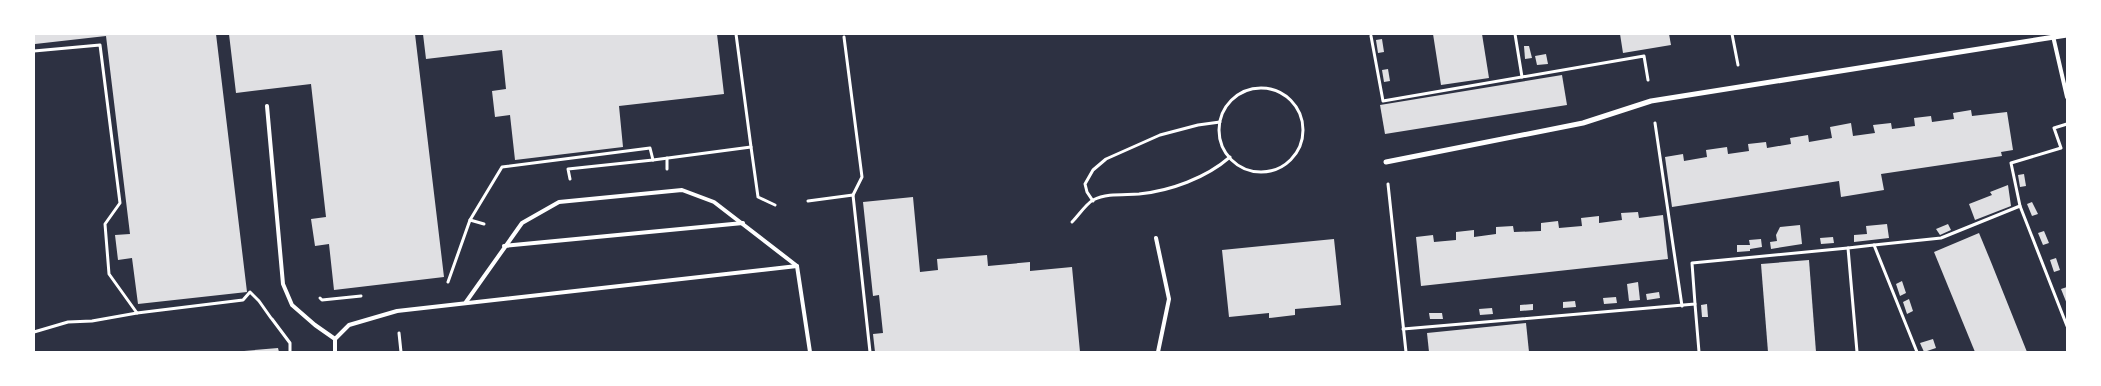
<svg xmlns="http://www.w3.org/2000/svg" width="2101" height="386" font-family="'IBM Plex Sans',sans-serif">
  <rect width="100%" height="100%" fill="#2d3142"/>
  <g fill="#e0e0e3">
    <polygon points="34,34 216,34 247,292 138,304 132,258 118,260 115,235 130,234 106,36 35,44"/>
    <polygon points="229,34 415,34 444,277 334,290 329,244 315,246 311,219 326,217 311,84 236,93"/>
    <polygon points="423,34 717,34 724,94 619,106 623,147 515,160 510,115 495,117 492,91 506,89 502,50 426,59"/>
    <polygon points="1433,34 1482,34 1489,78 1441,85"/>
    <polygon points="1620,34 1669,34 1671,45 1623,53"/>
    <polygon points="1382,39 1384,52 1378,53 1376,40"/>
    <polygon points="1524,46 1529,46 1532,58 1525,59"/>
    <polygon points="1546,54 1548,64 1537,65 1535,56"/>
    <polygon points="1388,69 1390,81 1384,82 1382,70"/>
    <polygon points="1562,75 1567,105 1385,134 1380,105"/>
    <polygon points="1971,110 1972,116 2007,112 2013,150 2001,152 2002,156 1881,174 1884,190 1841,197 1839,181 1672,207 1665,157 1683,154 1684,161 1707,157 1706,150 1727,147 1728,154 1749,151 1748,144 1766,142 1767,148 1791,144 1790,138 1808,135 1809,142 1832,138 1830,127 1851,123 1853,136 1875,133 1873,125 1891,123 1892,129 1915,126 1914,118 1931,116 1932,122 1954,119 1953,113"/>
    <polygon points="2024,174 2026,186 2020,187 2018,175"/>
    <polygon points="2008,185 2011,206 1975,220 1969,204 1992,195 1990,192"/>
    <polygon points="913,197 920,272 938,270 937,259 987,255 988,266 1030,262 1030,271 1072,267 1080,352 875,352 873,334 883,333 879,295 873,296 863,202"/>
    <polygon points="2032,202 2038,214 2032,216 2027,204"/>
    <polygon points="1638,212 1639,218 1663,215 1668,259 1421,286 1416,237 1433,235 1434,242 1456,240 1456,232 1474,230 1474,237 1496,234 1496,227 1513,226 1514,232 1541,231 1541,223 1558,221 1559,228 1582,226 1581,218 1599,216 1599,223 1622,220 1621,213"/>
    <polygon points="1887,224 1889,238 1854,242 1854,235 1867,234 1866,226"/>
    <polygon points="1948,224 1951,230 1940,235 1936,229"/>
    <polygon points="1800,225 1802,244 1771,249 1770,242 1777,241 1776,235 1780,227"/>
    <polygon points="2044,231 2049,243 2043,245 2038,233"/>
    <polygon points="1979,233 1991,262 2027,352 1975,352 1934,252"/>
    <polygon points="1833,237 1834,243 1821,244 1820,238"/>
    <polygon points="1334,239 1341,305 1295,309 1295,315 1269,318 1269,313 1229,317 1222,250"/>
    <polygon points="1761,239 1762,247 1750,249 1750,251 1737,252 1737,245 1750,245 1749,240"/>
    <polygon points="2056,258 2060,270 2054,272 2050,260"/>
    <polygon points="1809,260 1816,352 1768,352 1761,264"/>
    <polygon points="1902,281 1906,293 1900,296 1896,284"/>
    <polygon points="1638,282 1640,300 1629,301 1627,284"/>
    <polygon points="2067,287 2067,304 2061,289"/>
    <polygon points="1659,292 1660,298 1647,300 1646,294"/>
    <polygon points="1616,297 1617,303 1604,304 1603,298"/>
    <polygon points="1909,299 1913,311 1907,314 1903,302"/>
    <polygon points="1575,301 1576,307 1563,308 1563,302"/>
    <polygon points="1533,304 1533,310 1520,311 1520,305"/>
    <polygon points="1707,304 1708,317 1702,317 1701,305"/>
    <polygon points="1492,308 1493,314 1480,315 1479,309"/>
    <polygon points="1429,313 1442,313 1443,319 1430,319"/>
    <polygon points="1526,323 1529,352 1429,352 1427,333"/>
    <polygon points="1933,339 1936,348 1924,352 1920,343"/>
    <polygon points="278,348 279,352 244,352 244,351"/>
  </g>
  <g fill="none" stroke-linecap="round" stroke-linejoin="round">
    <g stroke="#fff" stroke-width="3">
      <polyline points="1515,34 1522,77"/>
      <polyline points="1732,34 1738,65"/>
      <polyline points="1371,36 1383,101 1644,56 1648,80"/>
      <polyline points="844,37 862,177 853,195"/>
      <polyline points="34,51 100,45 120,203 105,224 109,274 137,313 243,300 250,292 259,301 271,318"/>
      <circle cx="1261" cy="130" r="42"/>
      <polyline points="1655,123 1682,306"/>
      <polyline points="2067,124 2054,128 2061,148 2011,163 2020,206 2067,326"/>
      <polyline points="751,147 758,197 775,205"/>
      <polyline points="667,158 667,169"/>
      <polyline points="653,160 751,147 736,34"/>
      <polyline points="1388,184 1406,352"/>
      <polyline points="808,201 853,195 870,352"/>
      <polyline points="1093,201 1087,192 1085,184 1093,170 1106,159 1160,135 1198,125 1220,122"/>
      <polyline points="470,220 484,224"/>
      <path d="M1072,222c6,-6 14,-18 21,-22 14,-7 31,-5 46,-6 31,-3 67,-16 91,-37"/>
      <polyline points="1874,245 1941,238 2020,206"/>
      <polyline points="448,282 470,220 502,167 650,148 653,160 568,169 570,179"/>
      <polyline points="320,298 322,300 361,296"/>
      <polyline points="1695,304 1699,352"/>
      <polyline points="272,319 290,343 290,352"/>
      <polyline points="1403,329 1695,304 1692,263 1848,248"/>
      <polyline points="34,332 68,322 92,321 137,313"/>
      <polyline points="399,333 401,352"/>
      <polyline points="1857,352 1848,248 1874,245 1917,352"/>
    </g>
    <g stroke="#fff" stroke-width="4">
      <polyline points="2053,36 2067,97"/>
      <polyline points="267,106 283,284 292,305 315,325 335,339"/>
      <polyline points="1156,238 1169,299 1158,352"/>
      <polyline points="504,246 743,223"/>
      <polyline points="466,302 522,223 559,202 682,190 714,202 797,266"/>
      <polyline points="335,352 335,339 349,325 397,311 797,266 810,352"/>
    </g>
    <polyline stroke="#fff" stroke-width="5" points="1386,162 1583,123 1651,101 2067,35"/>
  </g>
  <rect width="2101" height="386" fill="none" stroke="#ffffff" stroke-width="70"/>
</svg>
